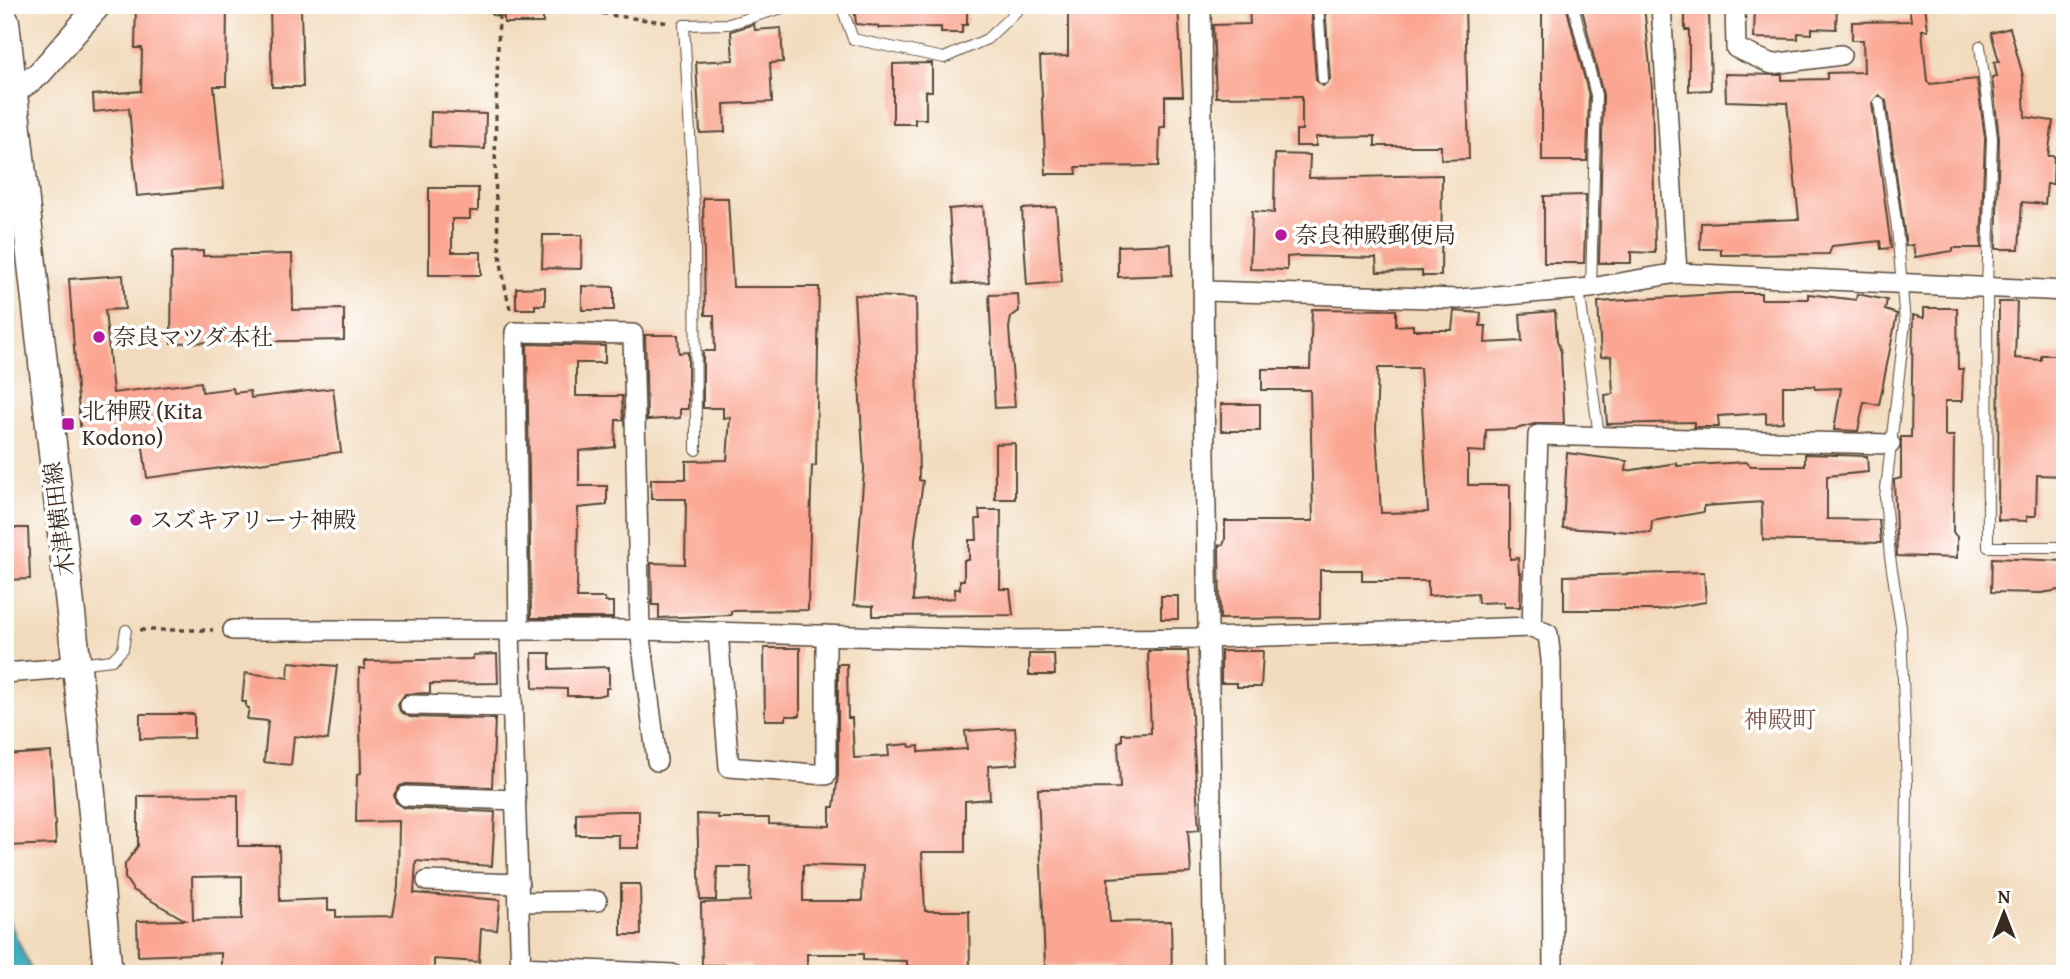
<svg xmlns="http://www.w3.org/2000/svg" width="2070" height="979" font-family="'Gentium Book Plus','Noto Serif JP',serif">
  <rect width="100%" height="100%" fill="#fff"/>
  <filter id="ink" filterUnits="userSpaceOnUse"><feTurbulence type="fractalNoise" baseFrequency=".0143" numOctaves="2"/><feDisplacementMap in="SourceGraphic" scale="14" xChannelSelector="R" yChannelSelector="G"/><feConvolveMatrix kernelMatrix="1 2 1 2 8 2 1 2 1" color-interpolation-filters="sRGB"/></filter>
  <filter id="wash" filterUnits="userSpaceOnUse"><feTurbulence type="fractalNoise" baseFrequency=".00686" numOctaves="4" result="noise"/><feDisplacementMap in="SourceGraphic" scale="28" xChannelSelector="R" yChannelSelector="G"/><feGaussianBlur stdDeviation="1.57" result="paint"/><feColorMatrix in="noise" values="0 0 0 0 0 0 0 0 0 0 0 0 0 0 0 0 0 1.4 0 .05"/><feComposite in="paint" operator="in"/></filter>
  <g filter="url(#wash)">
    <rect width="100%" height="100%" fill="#f2dbbd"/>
    <polygon fill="#40acbf" stroke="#3e6b6e" stroke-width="2" points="5,912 33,974 5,974"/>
    <g id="blocks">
      <g fill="#faa692" fill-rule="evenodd">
        <polygon points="136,5 227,5 226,86 214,86 224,188 137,196 129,108 94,112 93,95 141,91 142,48 135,48"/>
        <polygon points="492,5 543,5 543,23 504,23 504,17 492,15"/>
        <polygon points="854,5 967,5 967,25 962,25 962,33 941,33 941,27 878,28 878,26 856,24"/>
        <polygon points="1178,5 1183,96 1165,96 1165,127 1160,127 1159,166 1076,167 1077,174 1046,174 1040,57 1068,56 1068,6"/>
        <polygon points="1249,5 1311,5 1316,80 1323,86 1330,79 1325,5 1465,5 1469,159 1441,160 1441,146 1375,146 1375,136 1316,137 1316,146 1296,146 1296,130 1302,130 1302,96 1216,97 1213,25 1250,24"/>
        <polygon points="1542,5 1566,5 1589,96 1587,161 1542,161"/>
        <polygon points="1581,5 1644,5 1652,89 1655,253 1631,252 1631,263 1599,263 1603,95"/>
        <polygon points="1755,5 1837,5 1836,29 1812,28 1812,34 1798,33 1798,39 1754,38"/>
        <polygon points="1909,5 1925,5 1928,30 1922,30 1927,81 1930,84 1977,79 1985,138 1981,248 1953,248 1953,251 1915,257 1913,245 1906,246 1886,101 1879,95 1872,103 1891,248 1881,249 1880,241 1832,246 1829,254 1721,255 1721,249 1700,249 1701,223 1799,219 1787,103 1726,101 1725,74 1782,75 1782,80 1827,79 1827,73 1864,72 1863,40 1852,40 1852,22 1911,21"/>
        <polygon points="270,8 301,8 303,87 272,87"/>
        <polygon points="1685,12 1709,12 1711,90 1689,91 1689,30 1685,30"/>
        <polygon points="754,24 755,30 781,28 783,62 770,63 772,102 724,104 725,132 700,133 696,62 733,60 731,31"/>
        <polygon points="2010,28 2023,76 2025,117 2053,121 2048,156 2054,156 2053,184 2047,184 2045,204 2022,202 2019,249 1996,249 1999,138 1992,77 1997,76 1994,62 1999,61 1991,33"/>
        <polygon points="932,63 932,91 926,91 926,119 915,119 915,124 893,124 893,64"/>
        <polygon points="431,112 486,114 485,149 430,147"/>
        <polygon points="1275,154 1310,155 1309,178 1442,175 1441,276 1422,276 1422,271 1377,272 1376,258 1298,256 1287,257 1287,270 1250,269 1252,211 1274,213"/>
        <polygon points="429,188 478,188 478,211 470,211 470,219 452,219 452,252 481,252 481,275 429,275"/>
        <polygon points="1586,195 1584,263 1544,263 1544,196"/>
        <polygon points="703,198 728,198 733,287 819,287 816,466 812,466 811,491 808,610 731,611 731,615 659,618 659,605 652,605 651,563 685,564 686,499 651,499 651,479 686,479 686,461 727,460 730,417 723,418 723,408 703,408 703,351 715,351 714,315 705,315"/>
        <polygon points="983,206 989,282 954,284 949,209"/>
        <polygon points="1056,207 1062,282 1027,285 1022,209"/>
        <polygon points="543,235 582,235 581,269 542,268"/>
        <polygon points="1171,244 1172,275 1118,277 1118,246"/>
        <polygon points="203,251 203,256 292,254 293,310 344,309 344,340 171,343 172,252"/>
        <polygon points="123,275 125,309 105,310 113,393 201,382 202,392 233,388 234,393 250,391 251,398 333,388 341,452 147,478 142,440 86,446 85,434 81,435 77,389 69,279"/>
        <polygon points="582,286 614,287 614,310 582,310"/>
        <polygon points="545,287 545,305 535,305 535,309 516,309 516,288"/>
        <polygon points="1731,293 1761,293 1761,299 1808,299 1808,294 1856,300 1857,294 1887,300 1885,310 1897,314 1879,405 1864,402 1858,431 1834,430 1841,388 1815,389 1814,386 1783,386 1783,422 1766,423 1766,413 1718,416 1719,427 1694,427 1694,422 1607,424 1605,395 1613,394 1611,356 1601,357 1598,302"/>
        <polygon points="1018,294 1019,311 1011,317 1009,328 1015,407 995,408 989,295"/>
        <polygon points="854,295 916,298 919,480 923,481 915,539 913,601 955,598 955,589 960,589 960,580 964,580 964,560 969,560 969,540 977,540 976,519 980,519 979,510 1001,510 1000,589 1010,589 1013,615 873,616 873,606 854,605 864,469"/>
        <polygon points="1999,302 2017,302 2015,358 2041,360 2041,355 2065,355 2065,476 2037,475 2036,516 2027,516 2027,521 1998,520"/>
        <polygon points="1924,308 1957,308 1958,369 1963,369 1962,401 1945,401 1945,436 1954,436 1953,532 1957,537 1957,558 1897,556 1894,480 1901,478 1901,437 1911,437 1913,315 1924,318"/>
        <path d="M1312,309l84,1v16l17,-1v5h39l2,-19 27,2 -1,13h6l-1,17 37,-2 -2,-27 35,-3 2,29 4,12 3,71h-26l-22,6 -30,1 -1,22 -17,-1v34h42v74l8,-1 1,15h2l-1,34h-16v-5l-26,1 -1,-10 -49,3v-15h-66v-11h-42v48l-100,1 -1,-74h4l2,-5v-19h88l-3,-131h-48v-21h48zM1378,368h42l8,144 -47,1 -5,-83z"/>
        <polygon points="645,335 678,335 679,353 688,352 688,409 680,409 680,418 647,420"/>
        <polygon points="527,344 605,346 605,363 576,363 576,396 622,396 623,420 616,420 615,447 579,451 579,486 607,486 607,505 578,508 577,598 605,598 605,602 613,602 613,618 531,618"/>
        <rect x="1221" y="404" width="39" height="27"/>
        <polygon points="1015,443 1015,499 995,499 995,444"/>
        <polygon points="1567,453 1627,461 1626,471 1677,463 1677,466 1746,462 1751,466 1805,466 1805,454 1867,456 1868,472 1827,476 1827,519 1879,520 1881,543 1763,540 1762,502 1704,506 1704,512 1652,521 1651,533 1563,528"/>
        <polygon points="5,528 28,528 30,579 5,580"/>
        <polygon points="1992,558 2065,561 2065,589 2042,593 1991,592"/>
        <polygon points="1704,572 1706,602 1658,610 1564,610 1564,576"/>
        <rect x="1161" y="596" width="17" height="23"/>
        <polygon points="764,648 800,648 800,716 786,716 786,720 765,720"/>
        <polygon points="1148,651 1188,651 1199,830 1188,831 1191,873 1108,878 1109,912 1110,922 1171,921 1172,974 1124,974 1123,966 1045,966 1038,789 1120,788 1118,742 1122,741 1122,734 1151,733"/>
        <polygon points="1221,651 1263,651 1261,687 1237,687 1237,683 1221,683"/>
        <polygon points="532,653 550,653 550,669 609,667 609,688 606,688 606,694 597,696 567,696 567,689 533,688"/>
        <path d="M497,654l1,29 -68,1v9l-25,1 -7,10 2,7 10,6 85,2 -3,68 -86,-3 -6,2 -6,9 2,7 9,6 90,4 -3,54 -76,-5 -2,32 86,7 -3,30 -16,-1 -2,33 -45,-3v15h-47v-4l-66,4v-5l-100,2v-18l-83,3 -1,-35 48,-1 -52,-30 -8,-12v-14l13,-18v-50l100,-1v51h41l1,55 48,-2v11h8v7l57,-1 5,-29 1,-66 -43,1 1,-48 4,-1 -2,-105 6,1v-8l108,-2v-4zM242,876v43l-49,1 -1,-43z"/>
        <polygon points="1029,654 1054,654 1055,675 1029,675"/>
        <polygon points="289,662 337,666 328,740 294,736 291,765 264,762 268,721 247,719 249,708 246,707 246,702 242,702 245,673 288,678"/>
        <path d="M838,664h9l1,54h4l2,40 35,-2 -1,-10 21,-2 1,3 9,-1v6l48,-3 -2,-18 50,-3 3,36 -30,2 2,33 -25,2v51h-43l3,59h44l1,63h-18v-4h-45v-9l-44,-1v-6h-56v20h-56v-9h-49l-1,-62 49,-2 1,-34h-34l-1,33h-16l-3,-86 21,1v3h51v6l61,2v-19h4l4,-32zM803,865l60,2 -1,34h-59z"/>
        <polygon points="140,714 194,714 194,738 140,739"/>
        <polygon points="51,752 56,844 7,846 5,755"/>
        <polygon points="619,811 639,811 639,848 619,848 619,835 576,835 576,813"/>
        <polygon points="621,884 640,884 641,935 621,935"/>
      </g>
    </g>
  </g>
  <g filter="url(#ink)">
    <use href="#blocks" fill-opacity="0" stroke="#564536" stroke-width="2"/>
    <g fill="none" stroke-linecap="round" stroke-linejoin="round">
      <g stroke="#564536" stroke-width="12">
        <g id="service">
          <polyline points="841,5 853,39 944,58 987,39 1023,5"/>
          <polyline points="1318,5 1323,79"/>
          <polyline points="1573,5 1596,95 1591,288"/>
          <polyline points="1980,46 1992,138 1987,287 1988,547 2065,547"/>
          <polyline points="1879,102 1897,228 1905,323 1885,497 1890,557 1901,627 1907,786 1905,974"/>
          <polyline points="1579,289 1599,436"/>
          <polyline points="696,450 695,226 684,25 729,24 792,5"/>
          <polyline points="78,664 112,660 123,649 126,630"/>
        </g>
      </g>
      <g stroke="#564536" stroke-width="22">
        <g id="minor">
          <polyline points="1201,5 1204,396 1214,974"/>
          <polyline points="1661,5 1677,273"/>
          <polyline points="1735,5 1736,48 1772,64 1841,55"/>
          <polyline points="1205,291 1459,299 1591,288 1677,273 2065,291"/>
          <polyline points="1532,627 1538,435 1890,444"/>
          <polyline points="233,630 640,630 998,640 1210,638 1532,627 1548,634 1551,660 1553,974"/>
          <polyline points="510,631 521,974"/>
          <polyline points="519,631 515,332 633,334 640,630 657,761"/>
          <polyline points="718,632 729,767 826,775 826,635"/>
          <polyline points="5,673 55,669 76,664"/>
          <polyline points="410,705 512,707"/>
          <polyline points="406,796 516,800"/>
          <polyline points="427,881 519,884"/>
          <polyline points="519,902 597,901"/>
          <polyline points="521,967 672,974"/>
        </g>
      </g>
      <g stroke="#564536" stroke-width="27">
        <polyline id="tertiary" points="12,93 39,74 99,5"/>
      </g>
      <g stroke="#564536" stroke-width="31">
        <polyline id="secondary" points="5,22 91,793 108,974"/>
      </g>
      <g stroke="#564536" stroke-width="3.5" stroke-dasharray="5 5" stroke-linecap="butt">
        <path d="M499,5c-1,99 -13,212 12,308"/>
        <polyline points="573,5 609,15 671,23"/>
        <polyline points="140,630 213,630"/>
      </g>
      <use href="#service" stroke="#fff" stroke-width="10"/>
      <use href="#minor" stroke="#fff" stroke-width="19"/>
      <use href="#tertiary" stroke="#fff" stroke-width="24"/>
      <use href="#secondary" stroke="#fff" stroke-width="28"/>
    </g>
  </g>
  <g fill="#b5179e" stroke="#fff" stroke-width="2.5">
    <circle cx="1281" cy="235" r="7"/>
    <circle cx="99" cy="337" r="7"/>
    <rect x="61" y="417" width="14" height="14" rx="3.5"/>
    <circle cx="136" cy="520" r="7"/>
  </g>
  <g text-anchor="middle" stroke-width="7" stroke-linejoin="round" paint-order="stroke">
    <g font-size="23" fill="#3b2a1e" stroke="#fff" text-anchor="start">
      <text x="1295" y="243">奈良神殿郵便局</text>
      <text x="113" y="345">奈良マツダ本社</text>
      <text x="82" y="419">北神殿 (Kita<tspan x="82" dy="26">Kodono)</tspan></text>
      <text x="150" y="528">スズキアリーナ神殿</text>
    </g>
    <g font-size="23" fill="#3b2a1e" stroke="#fff">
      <text transform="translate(59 519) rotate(-97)" y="8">木津横田線</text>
    </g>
    <g font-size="24" fill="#7e5547" stroke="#fff">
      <text x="1780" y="728">神殿町</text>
    </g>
  </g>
  <rect width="2070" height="979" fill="none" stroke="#fff" stroke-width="28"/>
  <g transform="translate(2004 913)" stroke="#ffffff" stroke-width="5" paint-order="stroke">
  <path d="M0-5L12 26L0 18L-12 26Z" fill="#3b2a1e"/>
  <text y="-10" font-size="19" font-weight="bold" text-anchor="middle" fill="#3b2a1e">N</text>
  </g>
</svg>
